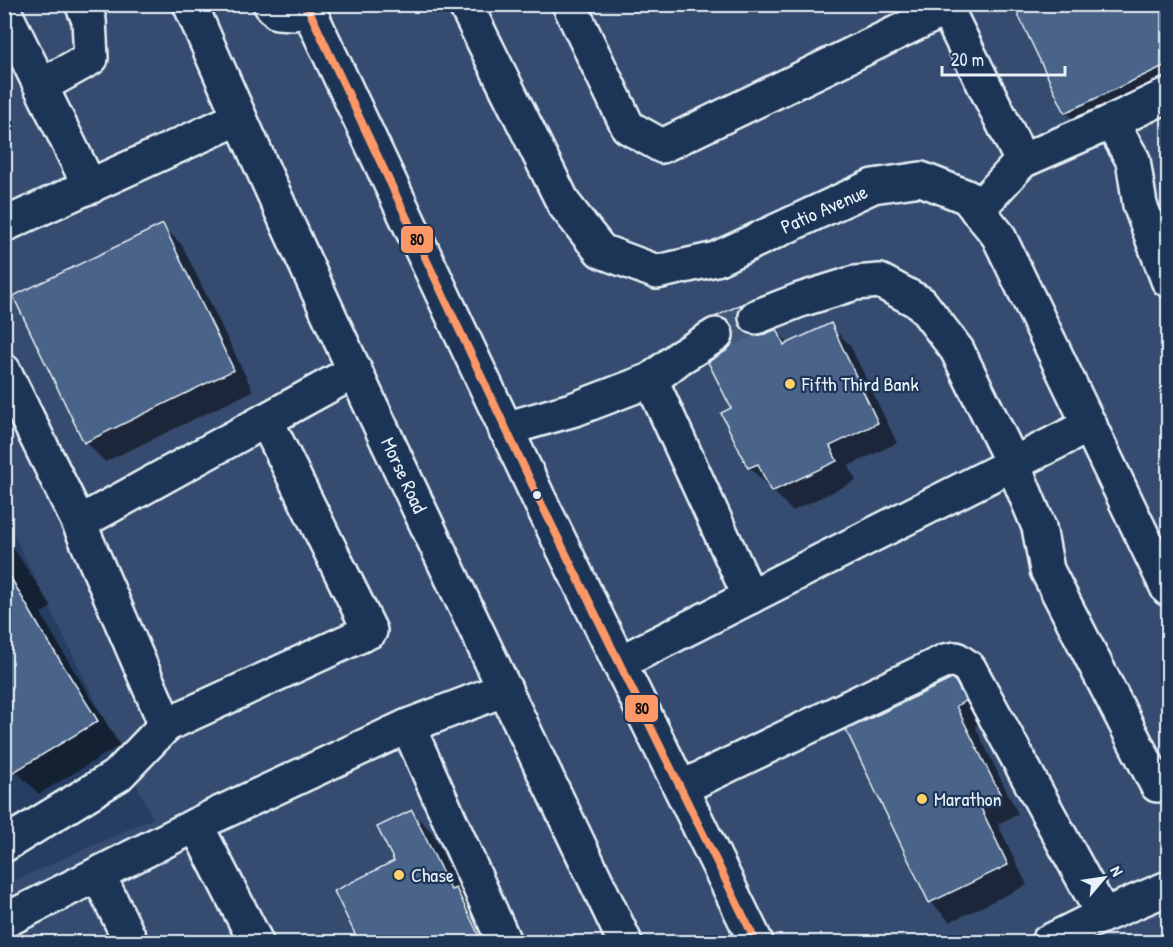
<svg xmlns="http://www.w3.org/2000/svg" width="1173" height="947" font-family="'Patrick Hand',sans-serif">
  <rect width="100%" height="100%" fill="#263e61"/>
  <filter id="ink" filterUnits="userSpaceOnUse"><feTurbulence type="fractalNoise" baseFrequency=".0167" numOctaves="2"/><feDisplacementMap in="SourceGraphic" scale="12" xChannelSelector="R" yChannelSelector="G"/><feConvolveMatrix kernelMatrix="1 2 1 2 8 2 1 2 1" color-interpolation-filters="sRGB"/></filter>
  <g filter="url(#ink)">
    <polygon fill="#354c70" points="5,5 1168,5 1168,942 5,942 5,885 153,818 5,517"/>
    <g fill="#0007">
      <polygon points="1015,4 1168,4 1168,87 1082,128 1066,112"/>
      <polygon points="162,225 182,245 253,391 105,462 86,442 15,297"/>
      <polygon points="744,305 762,324 756,337 776,331 790,344 830,325 850,345 897,443 849,466 856,481 792,511 773,491 771,487 769,487 749,467 733,409 727,352 734,345 736,334 719,317"/>
      <polygon points="4,534 52,607 41,613 64,654 120,745 39,794 16,771 4,752"/>
      <polygon points="954,682 974,703 984,722 975,726 1018,814 998,824 1027,885 950,922 931,902 848,730"/>
      <polygon points="412,812 432,832 465,899 475,910 491,942 361,942 336,891 396,862"/>
    </g>
    <g fill="#4a6389" stroke="#e8f1f8" stroke-width="1.5">
      <polygon points="1013,4 1168,4 1168,64 1065,113"/>
      <polygon points="163,224 234,370 84,443 13,296"/>
      <polygon points="744,303 741,306 737,315 738,323 744,331 754,336 765,334 777,329 784,345 831,323 878,423 830,446 837,461 771,492 758,464 748,468 721,413 731,408 708,362 726,351 732,344 735,335 732,325 725,319 717,316"/>
      <polygon points="4,566 41,630 98,721 4,778"/>
      <polygon points="952,679 955,681 966,701 956,706 1000,794 979,804 1008,865 929,903 846,730"/>
      <polygon points="412,810 451,890 456,888 482,942 359,942 334,891 394,861 377,827"/>
    </g>
    <g fill="none" stroke-linecap="round" stroke-linejoin="round">
      <polyline stroke="#435978" stroke-width="33" stroke-dasharray="33 16" stroke-linecap="butt" points="716,335 756,317"/>
      <g stroke="#e8f1f8" stroke-width="38">
        <g id="minor">
          <polyline points="465,4 564,204 601,251 657,272 716,259 873,186 921,179 967,197 998,235 1168,589"/>
          <polyline points="569,4 628,127 662,146 946,9"/>
          <polyline points="944,4 1022,161 1111,122 1133,160 1140,205 1168,280"/>
          <polyline points="4,11 90,187"/>
          <polyline points="41,86 91,58 89,20 82,4"/>
          <polyline points="1111,122 1168,95"/>
          <polyline points="977,210 1022,161"/>
          <polyline points="4,225 239,118"/>
          <polyline points="756,317 800,300 855,283 880,281 921,303 957,350 1013,464 1039,527 1047,570 1157,785"/>
          <polyline points="4,371 79,523"/>
          <polyline points="651,380 750,597"/>
          <polyline points="505,429 575,409 651,380 679,358 716,335"/>
          <polyline points="619,663 1090,425"/>
          <polyline points="166,725 370,631 266,420"/>
          <polyline points="408,726 504,942"/>
          <polyline points="681,788 945,661 956,659 969,668 1103,915"/>
          <polyline points="196,825 256,942"/>
          <polyline points="4,845 118,775 166,725 79,523 355,371"/>
          <polyline points="98,874 131,942"/>
          <polyline points="4,921 214,816 408,726 505,689"/>
        </g>
      </g>
      <g stroke="#e8f1f8" stroke-width="38">
        <g id="major">
          <path d="M190,4c137,317 287,627 435,938"/>
          <polyline points="270,4 277,12 293,13 308,10"/>
          <polyline points="306,4 539,499 756,942"/>
          <polyline points="1048,942 1090,921 1168,888"/>
        </g>
      </g>
      <use href="#minor" stroke="#1d3557" stroke-width="33"/>
      <use href="#major" stroke="#1d3557" stroke-width="33"/>
      <g stroke="#1d3557" stroke-width="12">
        <polyline id="bus-1" points="306,4 539,499 756,942"/>
      </g>
      <use href="#bus-1" stroke="#fc9868" stroke-width="8"/>
    </g>
  </g>
  <g fill="#ffd166" stroke="#1d3557" stroke-width="2">
    <circle cx="790" cy="384" r="6"/>
    <circle cx="922" cy="799" r="6"/>
    <circle cx="399" cy="875" r="6"/>
  </g>
  <circle fill="#e8f1f8" stroke="#1d3557" stroke-width="2" cx="537" cy="495" r="5"/>
  <g text-anchor="middle" stroke-width="4.5" stroke-linejoin="round" paint-order="stroke">
    <g font-size="20" fill="#e8f1f8" stroke="#1d3557">
      <text transform="translate(824 209) rotate(-24)" y="7">Patio Avenue</text>
      <text transform="translate(404 475) rotate(65)" y="7">Morse Road</text>
    </g>
    <g font-size="20" fill="#e8f1f8" stroke="#1d3557" text-anchor="start">
      <text x="802" y="391">Fifth Third Bank</text>
      <text x="934" y="806">Marathon</text>
      <text x="411" y="882">Chase</text>
    </g>
  </g>
  <g stroke="#1d3557" stroke-width="2">
    <rect x="400" y="225" width="34" height="29" rx="6" fill="#fc9868"/>
    <rect x="624" y="694" width="35" height="29" rx="6" fill="#fc9868"/>
  </g>
  <g font-size="16" text-anchor="middle" font-weight="bold" fill="#111">
    <text x="417" y="245">80</text>
    <text x="642" y="714">80</text>
  </g>
  <rect width="1173" height="947" fill="none" stroke="#1d3557" stroke-width="24"/>
  <rect x="12" y="12" width="1149" height="923" fill="none" stroke="#e8f1f8" stroke-width="2" filter="url(#ink)"/>
  <g transform="translate(1104 878) rotate(61)" stroke="#1d3557" stroke-width="4.5" paint-order="stroke">
  <path d="M0-4.5L10 22L0 15L-10 22Z" fill="#e8f1f8"/>
  <text y="-9" font-size="16" font-weight="bold" text-anchor="middle" fill="#e8f1f8">N</text>
  </g>
  <path d="M942 66v9h123v-9" fill="none" stroke="#e8f1f8" stroke-width="3"/>
  <text x="951" y="66" font-size="18" fill="#e8f1f8" stroke="#1d3557" stroke-width="4.5" paint-order="stroke">20 m</text>
</svg>
